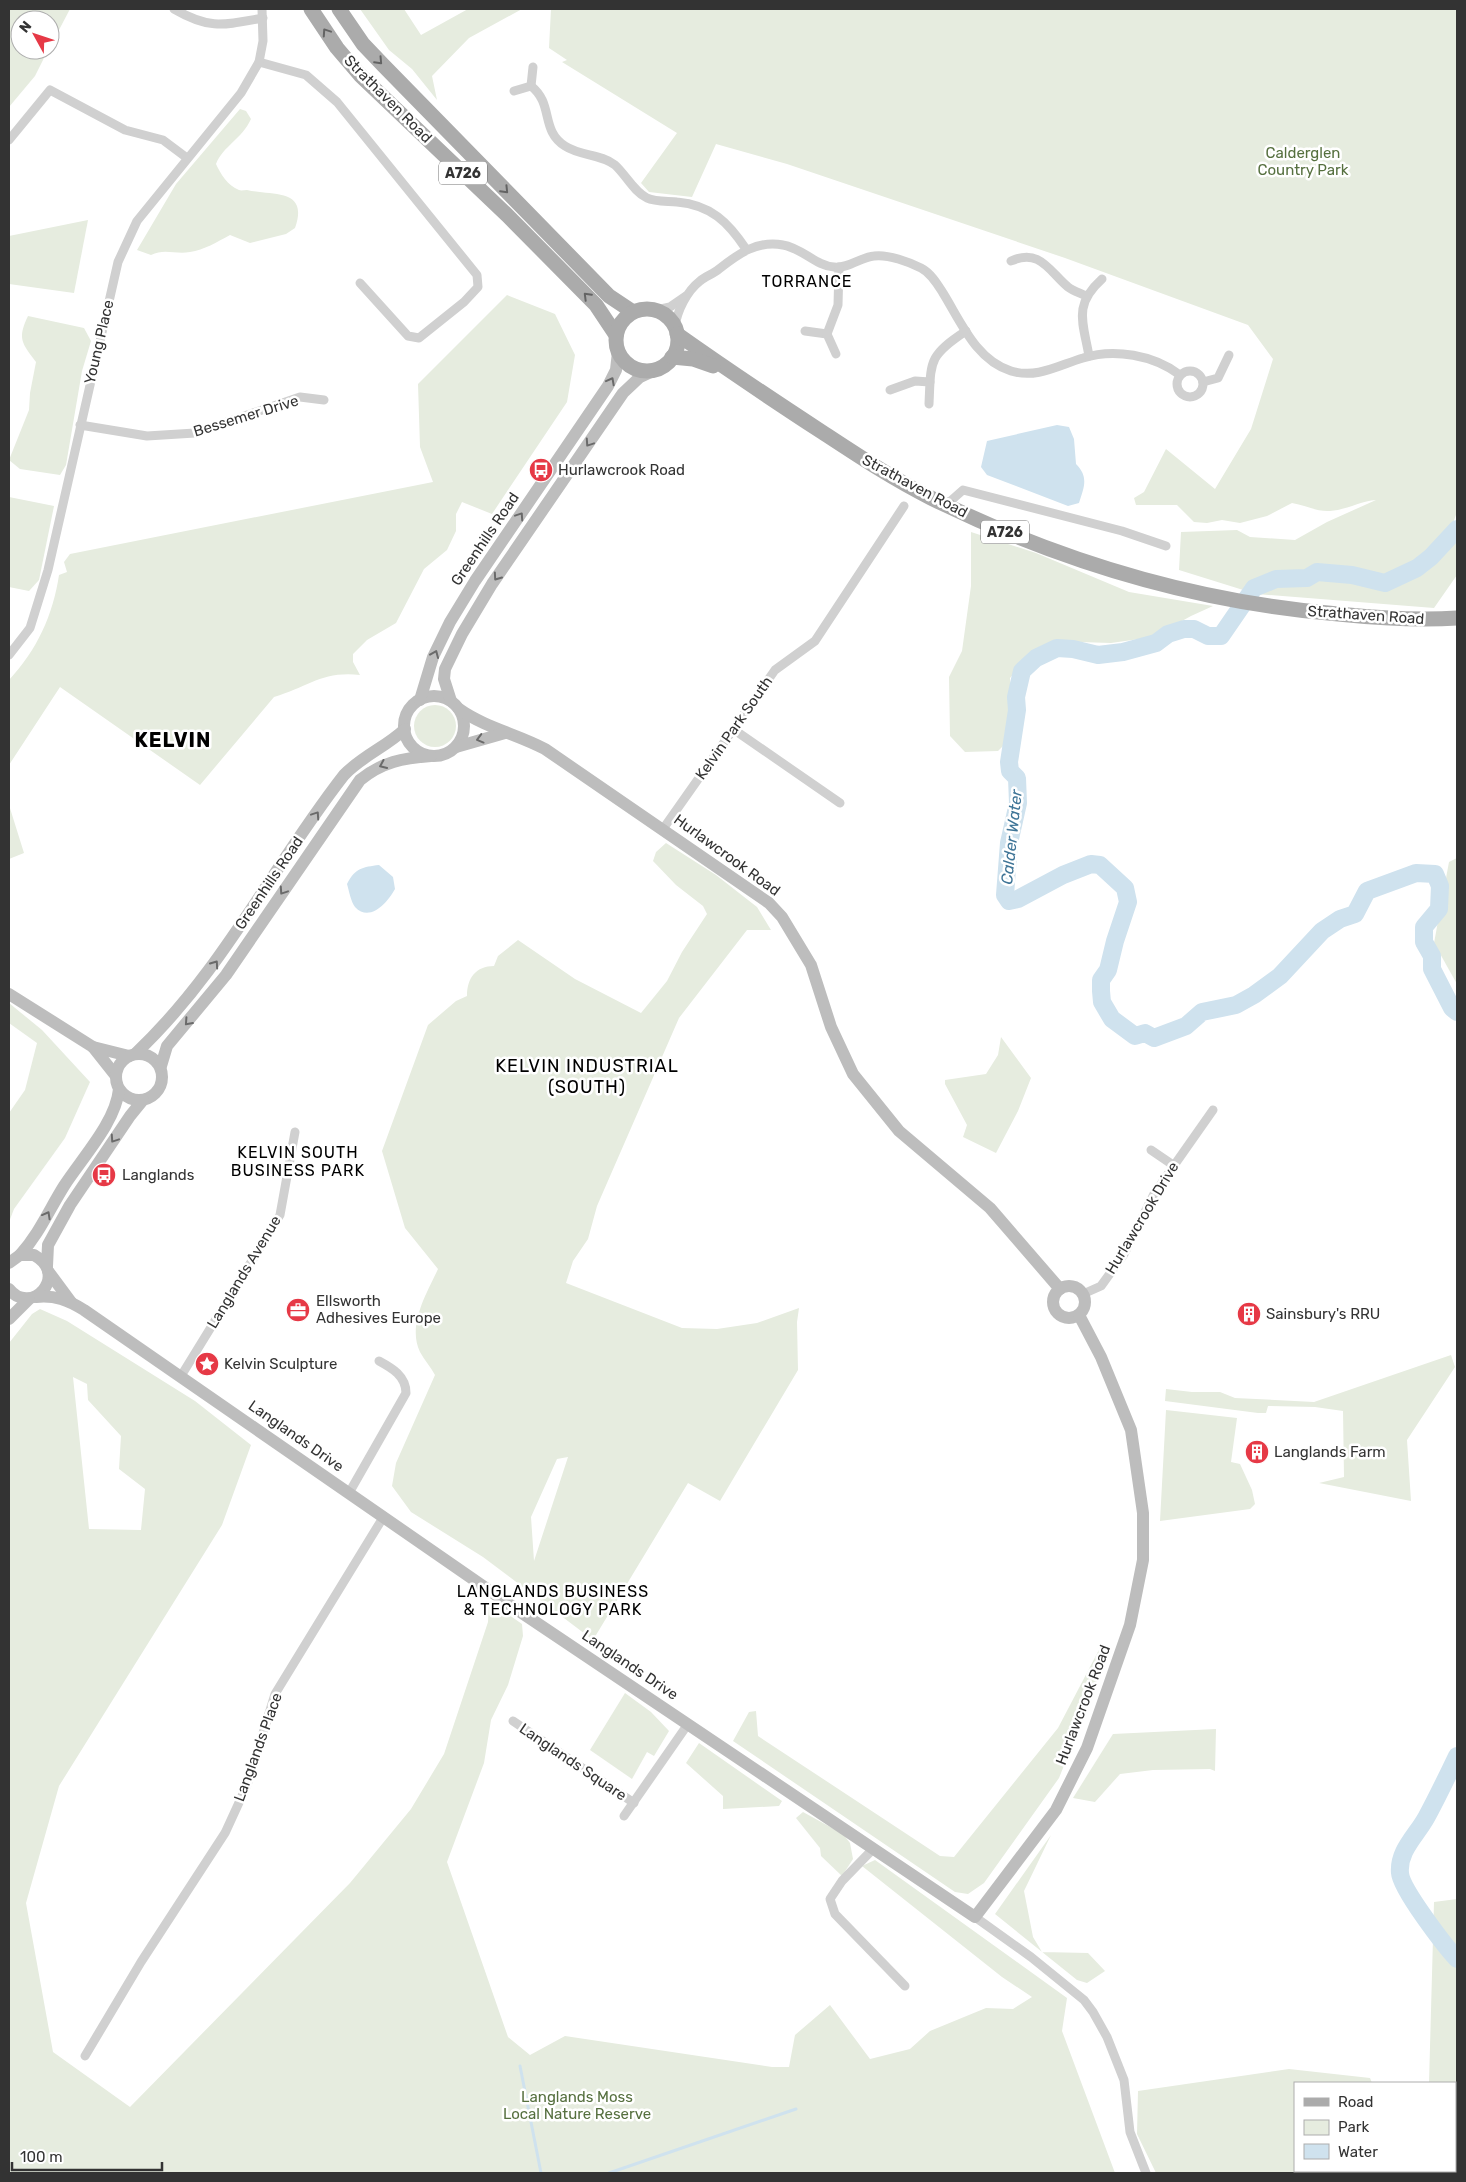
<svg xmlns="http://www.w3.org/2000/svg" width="1466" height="2182" font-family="Rubik,sans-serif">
  <rect width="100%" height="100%" fill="#fff"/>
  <g fill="#e6ecdf" fill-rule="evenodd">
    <polygon points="9,9 70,9 50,47 50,20 20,20 20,50 48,50 35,76 9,107"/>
    <polygon points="360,9 404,9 421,35 468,9 522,9 469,38 432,76 437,100 412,69 389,50"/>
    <path d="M551,9h906v503l-5,14 2,2 -23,29 -14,11 -32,15 -33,-8 -48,-3 -44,20 36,-9 31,-5 59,10 45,-26 26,-27v40l-23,33 -178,-14 -77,-24 2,-38 56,-2 13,7 45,3 32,-18 49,-22c-15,1 -30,10 -46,11 -13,1 -25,-6 -38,-8l-25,13 -27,7 -18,-3 -15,3 -13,-1 -17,-17h-41l-2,-7 10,-6 22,-43 49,40 36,-60 22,-70 -25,-34 -183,-67 -278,-94 -71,-20 -24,53 -43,-5 -8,-9 36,-50 -115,-71 5,-2 -18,-12z"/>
    <path d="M240,109l6,2 5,8c-9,20 -28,27 -35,45 4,9 12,22 23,26 2,1 5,0 8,0 26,6 62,-2 48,38l-9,6 -36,9 -20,-8c-13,7 -26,15 -40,17 -14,3 -25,-4 -39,3l-14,-5 39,-66z"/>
    <polygon points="88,220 74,293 9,284 9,236"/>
    <path d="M507,295l48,19 20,41 -8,47 -75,112 -30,-12 -6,12v17l-9,19 -23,19 -28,54 -29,17 -14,14v8l7,13c-39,-4 -51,12 -86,22l-74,88 -140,-98 -51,78v-85c28,-30 44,-65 50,-105l8,-3 -3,-10 6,-8 363,-72 -13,-35 -2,-63z"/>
    <path d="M28,316l56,12 7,13 -9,30 -16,94 -6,10 -40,-6 -11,-9 20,-50 1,-17 6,-31c-14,-19 -19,-23 -8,-46z"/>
    <polygon points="9,497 54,506 39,580 29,591 9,587"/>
    <polygon points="971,532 1036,553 1129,592 1213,606 1191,616 1153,637 1111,643 1079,642 1030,655 1010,678 1014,735 998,751 965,752 950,736 949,677 962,651 971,586"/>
    <circle cx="435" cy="726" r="21"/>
    <polygon points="9,805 24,853 9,859"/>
    <path d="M666,843l50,32 41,32 14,23h-24l-68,88 -82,188 -9,33 -15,22 -7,22 116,45 35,1 40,-6 42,-15 -2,14 1,48 -78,131 -32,-18 -95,157 -110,-83 -72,-45 -19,-26 4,-23 39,-88c-4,-8 -11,-15 -15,-23 -13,-27 7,-59 18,-83l-33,-41 -23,-77 46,-126 28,-24 11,-5c0,-18 9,-30 27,-30l4,-10 20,-16 57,39 66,34 26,-32 15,-29 25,-38 -4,-8 -27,-21 -23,-24 3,-9zM568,1457l-34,104 -3,-44 26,-58z"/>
    <polygon points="1457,858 1457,984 1434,943 1449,862"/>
    <polygon points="9,1003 42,1030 90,1082 65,1138 14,1209 9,1222 9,1113 25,1090 37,1043 9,1023"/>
    <polygon points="1001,1037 1031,1078 1018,1111 996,1153 963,1137 967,1125 945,1084 945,1080 986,1074 998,1055"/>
    <path d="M40,1309l27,12 128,80 56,44 -29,80 -163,261 -33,117 27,149 77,55 220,-224 61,-74 33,-55 44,-132 1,-21 33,23 1,12 -15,49 -17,35 -7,43 -37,99 61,175 22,18 35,-19 207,31h17l6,-32 35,-30 40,54 40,-10 20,-18 56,-23 27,1 19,-12 -30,-20 -140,-111 13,-6 192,138 -5,33 53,142h-1106v-830l23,-29zM73,1377l14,7 1,16 33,36 -2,33 26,20 -4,41 -52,-1z"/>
    <polygon points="1451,1355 1455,1367 1407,1440 1411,1501 1319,1483 1344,1477 1343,1411 1315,1407 1268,1406 1266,1413 1258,1413 1165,1401 1166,1389 1192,1392 1220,1392 1235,1398 1314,1402"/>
    <polygon points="1166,1410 1237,1418 1231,1462 1240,1464 1252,1490 1255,1504 1250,1509 1160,1521"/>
    <polygon points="1102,1644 1111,1648 1059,1778 984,1883 968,1894 955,1892 733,1741 749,1712 756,1711 758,1736 940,1856 954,1857 1058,1728"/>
    <polygon points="625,1693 651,1712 669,1731 654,1756 647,1752 632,1779 590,1750"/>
    <polygon points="1216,1729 1215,1771 1210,1769 1153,1770 1120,1774 1095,1802 1073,1798 1113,1734"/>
    <polygon points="699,1743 782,1801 779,1806 723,1809 723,1796 686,1763"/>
    <polygon points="803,1812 843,1834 850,1843 853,1859 842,1876 821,1856 820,1848 796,1818"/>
    <polygon points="1051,1835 1024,1891 1033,1937 1042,1952 1088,1953 1105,1971 1087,1983 1077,1980 995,1914"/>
    <polygon points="1457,1899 1457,2103 1455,2104 1455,2083 1429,2083 1434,1902"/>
    <polygon points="1289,2069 1370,2078 1372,2083 1295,2083 1295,2171 1417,2171 1418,2173 1156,2173 1137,2134 1138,2091"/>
  </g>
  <g fill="#cfe2ee">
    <path d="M1057,425l12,2 5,12 2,25c13,13 8,23 3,39l-11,3 -81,-31 -6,-8 6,-26z"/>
    <path d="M379,865l14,12 2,12c-7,13 -25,34 -40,18 -4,-5 -6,-16 -8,-23 8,-16 16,-17 32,-19z"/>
  </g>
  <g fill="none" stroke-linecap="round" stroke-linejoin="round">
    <g stroke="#cfe2ee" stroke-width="3">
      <polyline points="520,2066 541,2173"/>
      <polyline points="609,2173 796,2109"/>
    </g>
    <g stroke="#cfe2ee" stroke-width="18">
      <polyline points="1457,529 1431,557 1417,568 1385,583 1352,575 1317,572 1307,578 1276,579 1254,588 1221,636 1208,636 1194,629 1184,629 1168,634 1156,643 1123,652 1098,655 1073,649 1057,648 1036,658 1022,671 1016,697 1017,710 1009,762 1010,771 1017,778 1018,803 1009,843 1005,895 1009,901 1018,899 1063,875 1091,864 1100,865 1125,888 1128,902 1115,941 1108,970 1101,980 1101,991 1102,1002 1112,1019 1135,1036 1145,1033 1154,1038 1186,1026 1202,1012 1236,1005 1254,995 1280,976 1322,931 1340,919 1355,914 1367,891 1416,873 1435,874 1440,886 1439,909 1424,927 1424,942 1432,956 1432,969 1452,1008 1457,1012"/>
      <path d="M1457,1756c-10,21 -20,42 -31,62 -10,18 -28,33 -26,55 1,16 45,73 57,86"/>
    </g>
    <g stroke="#d0d0d0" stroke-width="9">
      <path d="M174,9c36,21 50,16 89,9"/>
      <polyline points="259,62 306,75 337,102 477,275 478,287 464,302 419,338 408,336 360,283"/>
      <polyline points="531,86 533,67"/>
      <path d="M514,91l17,-5c23,18 9,44 34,60 15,10 36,8 50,19 11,10 19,27 32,33 8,4 21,3 30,4 34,3 51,20 69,47"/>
      <polyline points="9,140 50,90 125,130 163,140 187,158"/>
      <path d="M1011,261c29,-13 38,10 57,26 5,4 12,6 18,9"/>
      <polyline points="656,310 670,307 686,296"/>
      <path d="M675,327c2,-16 12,-36 25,-46 6,-5 13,-7 19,-12 19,-15 38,-29 64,-24 19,3 33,21 51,22 14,2 27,-10 40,-11 14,-2 35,6 47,12 10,5 17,17 22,25 18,29 33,67 68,78 26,8 48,-6 72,-13 31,-10 71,-3 97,17"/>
      <polyline points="805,331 827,334 836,354"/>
      <polyline points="827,334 838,305 839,267"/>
      <path d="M1089,356c-6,-34 -16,-51 13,-77"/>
      <circle cx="1190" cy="384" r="13"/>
      <polyline points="1203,382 1218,378 1229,355"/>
      <polyline points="890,390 915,381 930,382"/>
      <path d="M929,404c2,-43 -1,-48 37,-73"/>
      <polyline points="80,425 147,436 195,433 300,397 324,400"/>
      <polyline points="946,505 963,490 1122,531 1166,546"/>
      <polyline points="9,655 30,628 48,570 118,262 137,221 241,93 259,62 263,41 262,9"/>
      <polyline points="733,729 840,803"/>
      <polyline points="663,829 775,670 815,641 904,506"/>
      <polyline points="1151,1150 1173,1165"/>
      <polyline points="1083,1294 1101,1286 1124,1254 1154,1194 1213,1110"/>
      <polyline points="181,1376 280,1215 295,1132"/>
      <path d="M349,1493l57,-100c0,-17 -14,-25 -27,-32"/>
      <polyline points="513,1721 634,1803"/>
      <polyline points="624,1816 688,1724"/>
      <polyline points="873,1849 842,1881 830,1899 835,1914 905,1986"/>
      <polyline points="975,1917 1031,1957 1084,2000 1093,2012 1107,2037 1124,2080 1130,2132 1146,2173"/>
      <polyline points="85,2056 141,1962 225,1833 247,1785 275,1694 384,1516"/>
    </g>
    <g stroke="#bdbdbd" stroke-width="12">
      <circle cx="434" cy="726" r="30"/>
      <polyline points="420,700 433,657 450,622 475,581 608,386 616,370 618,352"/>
      <polyline points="451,701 444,679 445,669 462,634 492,584 623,393 640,377 655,370"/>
      <path d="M459,709c27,19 58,25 86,40l224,154 13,14 29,48 20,62 22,47 46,57 91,77 70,81"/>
      <polyline points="456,747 505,733"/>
      <polyline points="9,994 93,1047 129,1056"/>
      <polyline points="93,1047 116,1076"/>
      <path d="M136,1053c86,-81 136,-186 208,-278 18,-19 42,-28 61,-46"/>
      <circle cx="139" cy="1077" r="23"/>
      <path d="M161,1066l6,-20 59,-71 134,-195c22,-18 43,-22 71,-24"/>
      <path d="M20,1255c19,-21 29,-45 44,-69 18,-28 52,-64 55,-97"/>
      <path d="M9,1263l11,-8h14c36,20 -3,62 -25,34"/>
      <polyline points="47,1266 48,1245 70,1205 130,1116 143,1100"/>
      <polyline points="48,1271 71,1302"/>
      <circle cx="1069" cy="1302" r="16"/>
      <path d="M36,1297c19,-2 32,3 48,13l438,303 453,304 81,-107 31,-62 43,-123 13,-65v-47l-12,-83 -30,-73 -22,-42"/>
      <polyline points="9,1319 29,1299"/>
    </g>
    <g stroke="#ababab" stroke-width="15">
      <polyline points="311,9 337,48 360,75 507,215 596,305 616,335"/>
      <polyline points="339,9 363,44 383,65 609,296 633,312"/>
      <circle cx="647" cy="340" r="31"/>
      <path d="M677,334c48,34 96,66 145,98 35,23 71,47 109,66 130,64 263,104 407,116 39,4 80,7 119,4"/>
      <polyline points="672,357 693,359 713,366"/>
    </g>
  </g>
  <defs><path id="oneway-chevron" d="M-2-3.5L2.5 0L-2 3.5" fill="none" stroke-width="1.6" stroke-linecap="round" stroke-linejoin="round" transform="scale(1.25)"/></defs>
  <g stroke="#636363">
    <use href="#oneway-chevron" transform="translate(326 32) rotate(-124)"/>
    <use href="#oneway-chevron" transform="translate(379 61) rotate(47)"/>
    <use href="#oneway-chevron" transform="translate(505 190) rotate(46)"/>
    <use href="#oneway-chevron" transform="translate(587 296) rotate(-135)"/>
  </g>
  <g stroke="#6a6a6a">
    <use href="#oneway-chevron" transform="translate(611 381) rotate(-62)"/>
    <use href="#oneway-chevron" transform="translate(589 443) rotate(124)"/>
    <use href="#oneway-chevron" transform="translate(520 516) rotate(-56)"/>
    <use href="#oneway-chevron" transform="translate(497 577) rotate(125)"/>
    <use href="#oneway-chevron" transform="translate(435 654) rotate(-67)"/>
    <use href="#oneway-chevron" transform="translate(480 739) rotate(165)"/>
    <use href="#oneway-chevron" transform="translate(383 765) rotate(156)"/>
    <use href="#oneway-chevron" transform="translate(316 815) rotate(-56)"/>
    <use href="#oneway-chevron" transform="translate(283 891) rotate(124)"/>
    <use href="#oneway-chevron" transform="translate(215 964) rotate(-55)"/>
    <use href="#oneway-chevron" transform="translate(188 1022) rotate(132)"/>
    <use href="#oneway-chevron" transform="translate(114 1139) rotate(124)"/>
    <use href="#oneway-chevron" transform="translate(47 1215) rotate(-61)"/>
  </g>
  <defs>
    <g id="bus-disc" transform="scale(1.25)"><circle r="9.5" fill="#e63946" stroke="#fff"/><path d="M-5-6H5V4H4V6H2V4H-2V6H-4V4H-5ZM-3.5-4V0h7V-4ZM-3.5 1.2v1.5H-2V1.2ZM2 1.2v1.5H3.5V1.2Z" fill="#fff"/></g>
    <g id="office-disc" transform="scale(1.25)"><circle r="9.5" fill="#e63946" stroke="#fff"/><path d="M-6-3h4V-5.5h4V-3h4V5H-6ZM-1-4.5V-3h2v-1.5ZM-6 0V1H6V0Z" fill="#fff"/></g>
    <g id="building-disc" transform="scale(1.25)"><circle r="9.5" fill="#e63946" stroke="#fff"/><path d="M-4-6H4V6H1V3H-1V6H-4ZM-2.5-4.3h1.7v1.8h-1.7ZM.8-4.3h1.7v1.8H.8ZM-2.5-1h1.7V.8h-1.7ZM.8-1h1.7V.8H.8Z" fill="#fff"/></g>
    <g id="sight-disc" transform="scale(1.25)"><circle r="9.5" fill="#e63946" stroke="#fff"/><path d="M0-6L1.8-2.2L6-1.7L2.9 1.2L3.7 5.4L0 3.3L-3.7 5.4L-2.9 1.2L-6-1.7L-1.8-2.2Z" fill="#fff"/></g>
  </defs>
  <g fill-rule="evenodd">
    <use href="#bus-disc" x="541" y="470"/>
    <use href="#bus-disc" x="104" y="1175"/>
    <use href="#office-disc" x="298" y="1310"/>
    <use href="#building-disc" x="1249" y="1314"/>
    <use href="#sight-disc" x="207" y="1364"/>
    <use href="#building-disc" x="1257" y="1452"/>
  </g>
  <g text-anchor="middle" stroke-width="5" stroke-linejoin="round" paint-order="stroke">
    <g fill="#fff" stroke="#707070" stroke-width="1">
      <rect x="439" y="161.5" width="48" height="23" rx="4"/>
      <rect x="981" y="520.5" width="48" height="23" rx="4"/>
    </g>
    <g font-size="14" font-weight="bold" fill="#333">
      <text x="463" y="178">A726</text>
      <text x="1005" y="537">A726</text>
    </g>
    <g font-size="15" fill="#333" stroke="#fff">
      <text transform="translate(388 99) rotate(45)" y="5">Strathaven Road</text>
      <text transform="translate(99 342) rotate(-77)" y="5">Young Place</text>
      <text transform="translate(246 416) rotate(-17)" y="5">Bessemer Drive</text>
      <text transform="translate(915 486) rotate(28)" y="5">Strathaven Road</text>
      <text transform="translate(485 539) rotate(-56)" y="5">Greenhills Road</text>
      <text transform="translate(1366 615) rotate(4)" y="5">Strathaven Road</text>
      <text transform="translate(734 728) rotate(-55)" y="5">Kelvin Park South</text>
      <text transform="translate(727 855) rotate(36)" y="5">Hurlawcrook Road</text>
      <text transform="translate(269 883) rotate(-56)" y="5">Greenhills Road</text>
      <text transform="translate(1142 1218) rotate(-59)" y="5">Hurlawcrook Drive</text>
      <text transform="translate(244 1272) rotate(-59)" y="5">Langlands Avenue</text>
      <text transform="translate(296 1436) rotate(35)" y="5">Langlands Drive</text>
      <text transform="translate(630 1665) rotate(34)" y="5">Langlands Drive</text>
      <text transform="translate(1083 1705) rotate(-69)" y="5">Hurlawcrook Road</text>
      <text transform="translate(258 1747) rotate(-70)" y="5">Langlands Place</text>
      <text transform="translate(573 1762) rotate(34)" y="5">Langlands Square</text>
    </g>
    <g font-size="15" fill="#56703f" stroke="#fff">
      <text x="1303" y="158">Calderglen<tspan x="1303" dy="17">Country Park</tspan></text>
      <text x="577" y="2102">Langlands Moss<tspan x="577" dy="17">Local Nature Reserve</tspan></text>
    </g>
    <g font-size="15" fill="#333" stroke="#fff" text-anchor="start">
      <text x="558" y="475">Hurlawcrook Road</text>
      <text x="122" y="1180">Langlands</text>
      <text x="316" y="1306">Ellsworth<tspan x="316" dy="17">Adhesives Europe</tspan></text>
      <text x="1266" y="1319">Sainsbury's RRU</text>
      <text x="224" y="1369">Kelvin Sculpture</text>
      <text x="1274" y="1457">Langlands Farm</text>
    </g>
    <g font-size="16" letter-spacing="1" fill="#000" stroke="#fff">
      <text x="807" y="287">TORRANCE</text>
      <text x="298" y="1158">KELVIN SOUTH<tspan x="298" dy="18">BUSINESS PARK</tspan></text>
      <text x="553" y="1597">LANGLANDS BUSINESS<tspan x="553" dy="18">&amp; TECHNOLOGY PARK</tspan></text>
    </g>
    <g font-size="16" font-style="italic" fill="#3f7597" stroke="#fff">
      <text transform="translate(1011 837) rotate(-84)" y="6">Calder Water</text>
    </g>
    <g font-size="18" letter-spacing="1" fill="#000" stroke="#fff">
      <text x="587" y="1072">KELVIN INDUSTRIAL<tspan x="587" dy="21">(SOUTH)</tspan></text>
    </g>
    <g font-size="20" font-weight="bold" letter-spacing="1" fill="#000" stroke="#fff">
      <text x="173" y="747">KELVIN</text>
    </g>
  </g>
  <rect width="1466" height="2182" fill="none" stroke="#333333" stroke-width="20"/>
  <rect x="1294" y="2082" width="162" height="90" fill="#ffffff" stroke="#adadad"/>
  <rect x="1304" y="2098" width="25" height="8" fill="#ababab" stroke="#adadad"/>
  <text x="1338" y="2107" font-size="15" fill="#333333">Road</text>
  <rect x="1304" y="2120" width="25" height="15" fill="#e6ecdf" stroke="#adadad"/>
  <text x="1338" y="2132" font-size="15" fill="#333333">Park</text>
  <rect x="1304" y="2144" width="25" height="15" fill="#cfe2ee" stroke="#adadad"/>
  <text x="1338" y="2157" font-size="15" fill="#333333">Water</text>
  <g transform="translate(35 35) rotate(310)"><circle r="24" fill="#ffffff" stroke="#adadad"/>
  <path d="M0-4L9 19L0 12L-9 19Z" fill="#e63946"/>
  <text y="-8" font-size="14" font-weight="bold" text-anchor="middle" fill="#333333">N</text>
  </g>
  <path d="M12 2162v8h150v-8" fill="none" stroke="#333333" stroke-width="2.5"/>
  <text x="20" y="2162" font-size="15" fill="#333333" stroke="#ffffff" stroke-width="4" paint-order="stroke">100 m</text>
</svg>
